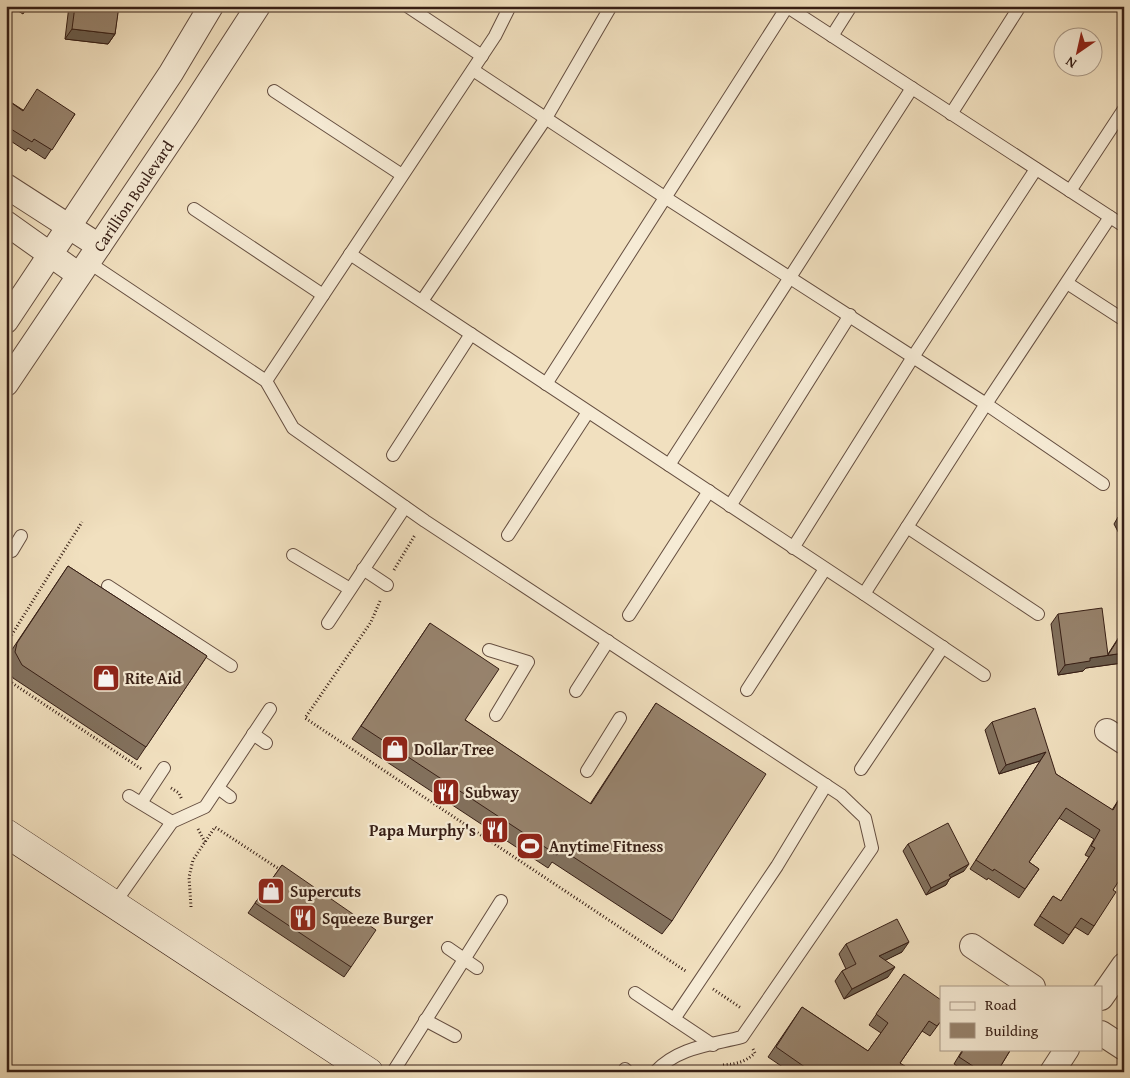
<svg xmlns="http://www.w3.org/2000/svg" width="1130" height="1078" font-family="'Gentium Book Plus',serif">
  <rect width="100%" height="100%" fill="#f1e0bf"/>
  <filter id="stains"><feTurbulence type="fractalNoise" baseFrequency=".004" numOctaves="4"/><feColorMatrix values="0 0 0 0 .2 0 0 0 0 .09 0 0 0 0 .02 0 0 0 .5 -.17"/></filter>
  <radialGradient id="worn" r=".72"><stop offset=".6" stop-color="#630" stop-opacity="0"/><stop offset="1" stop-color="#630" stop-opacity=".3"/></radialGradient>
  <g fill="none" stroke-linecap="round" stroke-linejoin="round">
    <g stroke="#654e40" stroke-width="14">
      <g id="lane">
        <polyline points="407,6 482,56"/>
        <polyline points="786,6 1124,226"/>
        <polyline points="832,36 851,6"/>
        <polyline points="473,70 666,198 986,404 1110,217"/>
        <polyline points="274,91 402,175"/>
        <polyline points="951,114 1020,6"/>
        <polyline points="1070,191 1124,109"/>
        <polyline points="194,209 323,295"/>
        <polyline points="350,254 864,594 986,404 1103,484"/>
        <path d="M88,262l178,119 27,47 132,93 416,274 24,23 7,30 -130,189c-31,8 -64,10 -87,35"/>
        <polyline points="1067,283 1124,320"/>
        <polyline points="422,301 546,118 611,6"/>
        <polyline points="266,381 495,36 510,6"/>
        <polyline points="546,384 787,7"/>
        <polyline points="393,455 471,334"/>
        <polyline points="669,465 912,88"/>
        <polyline points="730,506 850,315"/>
        <polyline points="907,527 1038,614"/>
        <polyline points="508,535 588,412"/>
        <polyline points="793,548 913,357 1036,169"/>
        <polyline points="12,551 21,536"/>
        <polyline points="293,555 350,589"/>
        <polyline points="363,569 387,585"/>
        <polyline points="108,586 231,666"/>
        <polyline points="864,594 984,675"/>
        <polyline points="629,615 709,491"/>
        <polyline points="328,623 405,507"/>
        <polyline points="489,650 528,662 496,715"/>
        <polyline points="747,690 825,569"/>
        <polyline points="576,691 608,641"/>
        <polyline points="253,734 266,743"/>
        <polyline points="861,769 943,647"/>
        <polyline points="587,771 620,718"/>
        <polyline points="218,788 230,797"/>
        <polyline points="129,796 172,822"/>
        <polyline points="141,803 164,768"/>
        <polyline points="114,904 172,822 205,807 270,709"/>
        <polyline points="448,948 477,968"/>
        <polyline points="635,993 713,1045"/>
        <polyline points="674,1019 777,866 826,785"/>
        <polyline points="425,1020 455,1036"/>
        <polyline points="625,1069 628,1072"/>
        <polyline points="393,1072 501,901"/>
      </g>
    </g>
    <g stroke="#654e40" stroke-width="26">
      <g id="street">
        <polyline points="6,186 99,246"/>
        <polyline points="6,223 79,275"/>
        <polyline points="6,321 171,73 211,6"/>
        <polyline points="6,384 186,117 258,6"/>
        <polyline points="1107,731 1124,742"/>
        <polyline points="972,946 1033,987"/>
        <polyline points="1101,998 1124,965"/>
        <polyline points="1101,1033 1124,1048"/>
        <polyline points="1052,1072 1067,1049"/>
      </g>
    </g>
    <g stroke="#361e15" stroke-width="29">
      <polyline id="secondary" points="6,833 369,1072"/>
    </g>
    <g stroke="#361e15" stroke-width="3" stroke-dasharray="1 2.5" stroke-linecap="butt">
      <polyline points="394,570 415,535"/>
      <polyline points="380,601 371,622 305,718 687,972"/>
      <polyline points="6,644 82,522"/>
      <polyline points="6,679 143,770"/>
      <polyline points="171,788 179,793 182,800"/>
      <polyline points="198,829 205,842"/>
      <polyline points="191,907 189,877 193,860 215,827 282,871"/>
      <polyline points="713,989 741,1008"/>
      <path d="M723,1072v-7c14,-1 22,-3 32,-12l-2,-4"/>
    </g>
    <use href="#lane" stroke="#f6ebd5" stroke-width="12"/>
    <use href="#street" stroke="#f6ebd5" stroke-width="24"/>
    <use href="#secondary" stroke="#f6ebd5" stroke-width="28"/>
  </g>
  <g fill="#82715e" stroke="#361e15">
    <polygon points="10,6 28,6 23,14"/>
    <polygon points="69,6 128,6 125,11 118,10 115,34 108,44 65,39"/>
    <polygon points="6,99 23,110 75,114 45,159 28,148 26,151 6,138"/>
    <polygon points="1124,514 1124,543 1114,524 1118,517"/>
    <polygon points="68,566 207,656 137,760 13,678 6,666 7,657"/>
    <polygon points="1058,614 1108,654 1124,629 1124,664 1122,663 1086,668 1083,671 1058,675 1051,624"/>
    <polygon points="430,623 465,720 590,804 656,703 672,921 662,934 552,862 548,868 352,739"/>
    <polygon points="992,722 1056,774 1112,810 1121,796 1113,890 1094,926 1088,935 1075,927 1063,944 1034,925 1053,896 1061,901 1089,857 1085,855 1094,839 1059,818 1029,862 1039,869 1019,898 988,878 987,880 970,869 1040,761 999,774 985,730"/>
    <polygon points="908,844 964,871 950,878 946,885 926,895 903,851"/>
    <polygon points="282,865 351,967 344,977 248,913"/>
    <polygon points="846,944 902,952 885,960 888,977 844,999 835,981 842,971 846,969 839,954"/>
    <polygon points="904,974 941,1021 930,1036 922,1031 900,1063 906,1072 790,1072 768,1057 802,1007 868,1051 881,1033 869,1025"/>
    <polygon points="963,1049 1011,1049 997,1072 966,1072 954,1064"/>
  </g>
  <g fill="#6a5c4c" stroke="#361e15">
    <polygon points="115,6 128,6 125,11 113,9"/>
    <polygon points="72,29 115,34 108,44 65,39"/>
    <polygon points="1124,653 1124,660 1122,663 1086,668 1083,671 1058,675 1065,665 1090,658"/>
    <polygon points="1046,752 1040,761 999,774 1006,765"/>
    <polygon points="969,864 964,871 950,878 946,885 926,895 931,888 949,875"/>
    <polygon points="909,942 902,952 872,967 879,956"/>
    <polygon points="895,967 888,977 844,999 852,989"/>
  </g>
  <g fill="#97836d" stroke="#361e15">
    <polygon points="75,6 119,6 115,34 72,29"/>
    <polygon points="37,89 75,114 52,150 34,139 32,142 6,126 6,99 23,111"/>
    <polygon points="1124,514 1124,527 1118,517"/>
    <polygon points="68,566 207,656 146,747 22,665 15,652 17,643"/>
    <polygon points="1102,608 1108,655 1124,630 1124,653 1090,658 1090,661 1065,665 1058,614"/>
    <polygon points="430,623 499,669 465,720 591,804 656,703 766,774 672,921 561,849 557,855 361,726"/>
    <polygon points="1035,708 1056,774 1113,810 1121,796 1124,798 1124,873 1113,890 1116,892 1094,926 1081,918 1069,935 1040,916 1053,896 1061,901 1095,848 1091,846 1100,830 1066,808 1029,862 1039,869 1025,889 994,869 993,871 976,860 1046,752 1006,765 992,722"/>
    <polygon points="948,823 969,864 949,875 951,878 931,888 908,844"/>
    <polygon points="282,865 376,930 351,967 255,903"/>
    <polygon points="897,919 909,942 879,956 895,967 852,989 842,971 856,964 846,944"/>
    <polygon points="904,974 941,1000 941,1021 937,1026 929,1021 900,1063 908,1068 906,1072 812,1072 776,1047 802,1007 868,1051 888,1023 876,1014"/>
    <polygon points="964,1049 1011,1049 997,1072 982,1072 959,1057"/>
  </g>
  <defs>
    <g id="shop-square" transform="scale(1.4375)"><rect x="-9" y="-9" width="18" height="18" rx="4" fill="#8f2418" stroke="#f6ebd5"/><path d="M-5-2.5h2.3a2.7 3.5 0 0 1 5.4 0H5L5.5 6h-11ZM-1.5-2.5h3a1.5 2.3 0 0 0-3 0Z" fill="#fff"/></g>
    <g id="restaurant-square" transform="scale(1.4375)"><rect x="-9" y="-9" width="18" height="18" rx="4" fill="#8f2418" stroke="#f6ebd5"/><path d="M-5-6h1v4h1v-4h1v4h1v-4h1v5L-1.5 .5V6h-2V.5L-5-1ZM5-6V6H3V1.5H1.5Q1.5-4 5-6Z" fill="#fff"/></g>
    <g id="stadium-square" transform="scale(1.4375)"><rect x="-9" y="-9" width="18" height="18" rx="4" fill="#8f2418" stroke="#f6ebd5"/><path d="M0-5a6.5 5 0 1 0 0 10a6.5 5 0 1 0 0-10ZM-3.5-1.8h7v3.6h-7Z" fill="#fff"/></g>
  </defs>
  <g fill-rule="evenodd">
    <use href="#shop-square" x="106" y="678"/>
    <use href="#shop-square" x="395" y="749"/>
    <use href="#restaurant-square" x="446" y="792"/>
    <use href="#restaurant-square" x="495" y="830"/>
    <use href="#stadium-square" x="530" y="846"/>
    <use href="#shop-square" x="271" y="891"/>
    <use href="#restaurant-square" x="303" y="918"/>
  </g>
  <g text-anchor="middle" stroke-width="4.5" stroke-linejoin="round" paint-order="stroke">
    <g font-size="16" fill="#361e15" stroke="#f6ebd5">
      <text transform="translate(133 196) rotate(-56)" y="6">Carillion Boulevard</text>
    </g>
    <g font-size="16" font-weight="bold" fill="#361e15" stroke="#f6ebd5" text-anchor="start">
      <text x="125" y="684">Rite Aid</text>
      <text x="414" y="755">Dollar Tree</text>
      <text x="465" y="798">Subway</text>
      <text x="476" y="836" text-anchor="end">Papa Murphy's</text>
      <text x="549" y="852">Anytime Fitness</text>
      <text x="290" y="897">Supercuts</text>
      <text x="322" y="924">Squeeze Burger</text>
    </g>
  </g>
  <rect width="1130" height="1078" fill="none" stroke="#f1e0bf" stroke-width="25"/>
  <rect x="8" y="8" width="1115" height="1063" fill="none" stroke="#361e15" stroke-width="2.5"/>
  <rect x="12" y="12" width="1105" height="1053" fill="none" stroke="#361e15"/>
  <rect x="940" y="986" width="162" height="65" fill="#f6ebd5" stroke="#a99988"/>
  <rect x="950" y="1002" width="25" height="8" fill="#f6ebd5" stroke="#a99988"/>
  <text x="985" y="1010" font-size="15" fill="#361e15">Road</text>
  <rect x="950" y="1023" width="25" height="15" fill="#97836d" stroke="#a99988"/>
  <text x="985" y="1036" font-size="15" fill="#361e15">Building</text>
  <g transform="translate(1078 52) rotate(214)"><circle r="24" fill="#f6ebd5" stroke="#a99988"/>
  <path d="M0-4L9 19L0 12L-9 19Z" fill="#8f2418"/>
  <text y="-8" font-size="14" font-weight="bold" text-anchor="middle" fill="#361e15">N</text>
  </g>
  <rect width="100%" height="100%" filter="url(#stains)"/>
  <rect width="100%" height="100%" fill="url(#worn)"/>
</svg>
